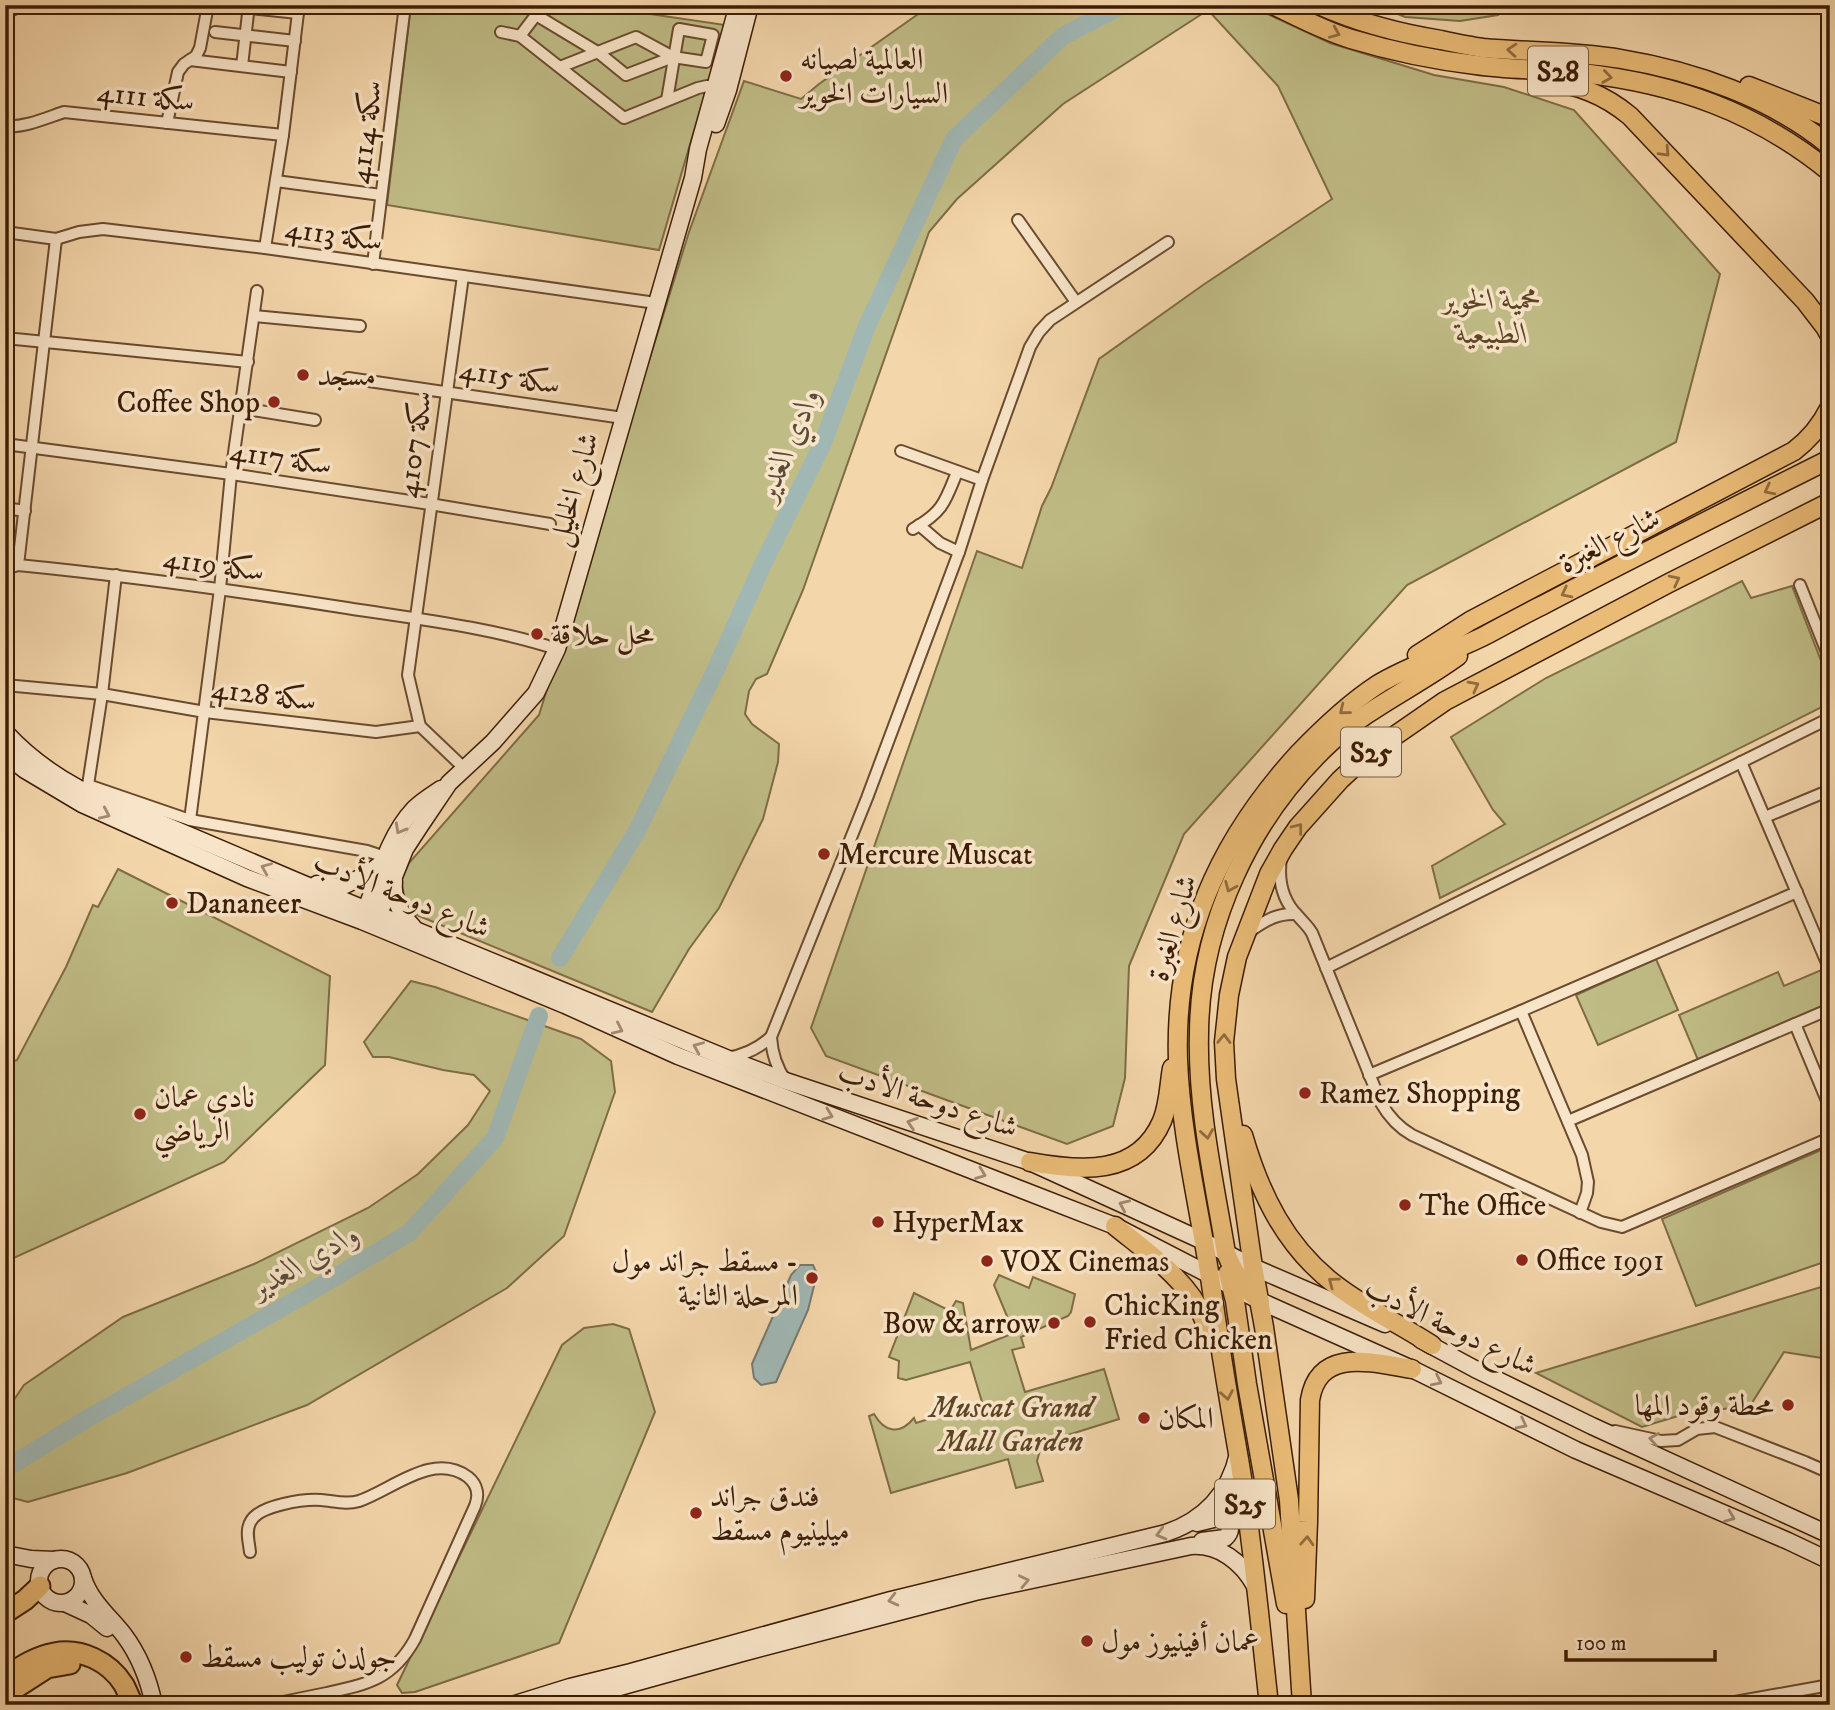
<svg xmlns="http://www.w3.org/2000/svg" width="1835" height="1710" font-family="'IM FELL DW Pica',Amiri,serif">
  <rect width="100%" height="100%" fill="#f4d6ab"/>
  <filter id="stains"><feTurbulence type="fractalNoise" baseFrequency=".00286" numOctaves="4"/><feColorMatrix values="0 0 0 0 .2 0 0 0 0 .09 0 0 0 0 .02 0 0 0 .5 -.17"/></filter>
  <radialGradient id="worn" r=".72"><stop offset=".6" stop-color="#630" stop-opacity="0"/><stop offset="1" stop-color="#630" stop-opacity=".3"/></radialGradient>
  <g fill="#c0bc86" stroke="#7e6c46" stroke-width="2">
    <polygon points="411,5 589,5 725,25 659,250 387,205"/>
    <polygon points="931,5 1248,5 1330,43 1434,75 1504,87 1574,110 1720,274 1676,442 1407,585 1184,834 1129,966 1125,1078 1113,1126 1067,1144 826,1056 811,1028 977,551 1022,568 1042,506 1051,488 1099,359 1203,285 1332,199 1278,86 1208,10 1063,104 957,199 929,232 803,590 767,674 756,679 749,691 745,714 752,724 779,744 778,762 763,819 719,908 689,949 652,1012 407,911 401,881 409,863 539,715 689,232 744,81 801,99 819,84"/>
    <polygon points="1376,5 1507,5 1498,15 1460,21 1405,17"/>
    <polygon points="1742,581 1751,598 1792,586 1830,684 1830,703 1440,898 1432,866 1505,824 1493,810 1451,737 1546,678"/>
    <polygon points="118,869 330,976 325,1065 224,1162 5,1262 5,1065 17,1060 66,967 93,905 98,907"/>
    <polygon points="1656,959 1678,1010 1598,1045 1576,995"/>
    <polygon points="1826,968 1830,977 1830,1003 1698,1060 1679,1015 1778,972 1784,986"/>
    <polygon points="411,981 435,987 581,1039 611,1061 615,1092 564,1236 507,1288 307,1405 127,1473 28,1502 5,1496 5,1413 24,1385 123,1317 254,1264 368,1208 418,1174 468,1125 490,1091 474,1075 443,1070 389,1057 373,1057 364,1042"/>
    <polygon points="1828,1147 1830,1152 1830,1260 1696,1306 1662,1219"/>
    <path d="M999,1275l30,13 4,-11 42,17 -4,18 -3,4 -47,21 3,10 -12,3 13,42 79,-23 15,50 -77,24 -5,18 6,20 -27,7 -8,-29 -117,34 -22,-77 5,-2c11,19 26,21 40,4l2,5 66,-21 -12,-40 -64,18 -8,-2 1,-17 -10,-4 25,-64 36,18 6,-10 7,2 8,47 43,-17 -20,-48z"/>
    <polygon points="1821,1287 1822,1358 1784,1352 1750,1406 1688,1413 1642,1427 1536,1373"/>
    <polygon points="613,1324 629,1329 655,1412 559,1643 415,1692 402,1693 397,1685 562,1345 584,1328"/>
  </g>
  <polygon fill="#a0b7b4" stroke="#78796e" stroke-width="2" points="800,1265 813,1265 817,1274 808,1310 776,1382 761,1385 754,1378 752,1364 791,1275"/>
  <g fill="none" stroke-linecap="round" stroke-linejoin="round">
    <g stroke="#a0b7b4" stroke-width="18">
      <polyline points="560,958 637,831 716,669 762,566 822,445 867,326 954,139 1063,36 1123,5"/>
      <polyline points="5,1469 85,1420 320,1286 409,1233 495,1138 539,1016"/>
    </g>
    <g stroke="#6a4b2e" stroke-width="14">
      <g id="street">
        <polyline points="222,5 298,13"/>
        <polyline points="5,13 23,5"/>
        <polyline points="215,32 295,41"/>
        <polyline points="501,32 520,36 624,118 698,88 707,86 721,88"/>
        <polyline points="520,36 536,15 599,53 626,75 673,57 706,62 713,35 679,29 667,100"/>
        <polyline points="190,60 291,72"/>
        <polyline points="242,66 249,5"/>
        <polyline points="560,67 636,37 673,57"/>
        <polyline points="167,123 178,72 184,64 196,56 200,48 208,5"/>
        <path d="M5,126c19,2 41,-8 59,-14l219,23"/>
        <polyline points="276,181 381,195"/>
        <polyline points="1018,220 1076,302"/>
        <polyline points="5,232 56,239 79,232 103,229 265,248 656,303"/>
        <polyline points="265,248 283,135 299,5"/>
        <polyline points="373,264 405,5"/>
        <polyline points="463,276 408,675 420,726 464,768"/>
        <polyline points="254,316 360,326"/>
        <polyline points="5,338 248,362"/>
        <polyline points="348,378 623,418"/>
        <polyline points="241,408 315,420"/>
        <polyline points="5,444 231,474 430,504 550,524"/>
        <polyline points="901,451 982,480"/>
        <polyline points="5,508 25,511"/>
        <polyline points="919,525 940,543 959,552"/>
        <path d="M913,529c30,-17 32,-27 44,-57"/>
        <polyline points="18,565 56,239"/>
        <path d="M5,569l13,-4c111,11 220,26 329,43 70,11 142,19 210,41"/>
        <polyline points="116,575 102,694 88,785 190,820 367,851 385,857"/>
        <polyline points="1800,585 1830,660"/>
        <polyline points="5,685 102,694 205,712 376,732 420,726"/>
        <polyline points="1741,762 1830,970"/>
        <polyline points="1765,817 1830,790"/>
        <polyline points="190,820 220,589 231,474 257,291"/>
        <path d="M1281,858c-3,21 1,42 17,58 5,6 10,10 14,17l69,170c8,14 17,24 31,32l189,87 21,5 208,-89"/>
        <path d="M1247,933c17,-11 28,-20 49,-19"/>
        <polyline points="1326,968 1830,718"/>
        <polyline points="1521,1011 1582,1155 1588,1182 1587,1193 1580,1213"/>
        <polyline points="1795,1024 1830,1108"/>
        <path d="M727,1058c18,-3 31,-9 44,-21"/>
        <polyline points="1369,1075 1521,1011 1797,892"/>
        <path d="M786,1081c-10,-14 -14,-27 -15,-44l96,-239 92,-246 23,-72 48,-133 9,-15 11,-12 118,-78"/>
        <polyline points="1568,1121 1830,1009"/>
        <polyline points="1615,1431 1661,1441 1678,1440 1697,1429 1715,1427 1805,1462 1830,1473"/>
        <path d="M250,1552c-1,-10 -5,-22 1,-31 9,-16 53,-22 70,-21 13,1 25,5 38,1 33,-11 74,-50 109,-24 10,8 11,19 7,29l-60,133c-22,40 -47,45 -88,54 -20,4 -39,8 -59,12"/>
        <polyline points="1718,1705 1830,1685"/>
      </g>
    </g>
    <g stroke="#3c1d05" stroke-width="19">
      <g id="secondary">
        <polyline points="716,124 728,90 750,5"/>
        <path d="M5,732c22,24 45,41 73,56l221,94 427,176 60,23 244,81 173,79 50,26 132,57"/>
        <polyline points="5,754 25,770 82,804 247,878 362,921 565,1005 678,1056 1115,1226 1260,1301 1412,1369 1576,1450 1788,1541 1830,1561"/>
        <path d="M394,881c-2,18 7,33 19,46"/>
        <polyline points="317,884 341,887 368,874 382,863"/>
        <path d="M362,919c16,-37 24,-80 52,-110 8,-8 18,-14 27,-20"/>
        <polyline points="375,924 405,849 420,826 449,783 493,742 536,693 557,649 693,178 698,149 738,5"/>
        <polyline points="1421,1340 1475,1369 1592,1426 1830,1535"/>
        <path d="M1197,1523l25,-6c9,4 11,14 3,21l-23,3"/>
        <polyline points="5,1554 31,1559 54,1560"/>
        <circle cx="61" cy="1581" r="22"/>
        <path d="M83,1578c8,24 26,38 41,57 15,20 25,46 30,70"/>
        <polyline points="65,1603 91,1615 107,1628"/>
        <path d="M512,1705l58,-18 61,-15 260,-72 275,-67c38,-13 63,-39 72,-79"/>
        <path d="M555,1705l187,-52 233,-61 216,-46c28,-2 51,16 64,40"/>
      </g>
    </g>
    <g stroke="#3c1d05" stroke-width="21">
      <g id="primary">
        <path d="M1273,5c25,12 51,26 78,34 40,12 83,21 125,26 35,5 70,4 106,8 94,11 173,38 248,99"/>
        <path d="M1319,5c40,18 79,28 122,35 14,3 28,6 42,8 46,4 92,3 138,11 73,12 151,39 209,87"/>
        <path d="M1544,80c35,6 58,13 86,36l175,185 20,26 5,9"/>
        <polyline points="1749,86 1830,118"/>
        <path d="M1417,655l53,-34 55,-29 269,-141c16,-12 27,-26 36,-44"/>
        <path d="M1243,1135c17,59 43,113 94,151 29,22 64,39 95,59"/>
        <path d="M1030,1162c50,9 108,15 132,-41 7,-17 7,-36 10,-53"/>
        <path d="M1115,1226c27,22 57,43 77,71 9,13 14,27 19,41"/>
        <polyline points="1228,1273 1235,1301 1247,1384 1286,1604"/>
        <path d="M1260,1301c-17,-14 -26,-28 -34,-48 -12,-72 -29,-146 -27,-220 1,-109 52,-217 132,-291 37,-34 86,-56 127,-86"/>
        <path d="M1305,1599l3,-77 2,-122c9,-54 64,-37 102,-31"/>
        <path d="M1269,1705c-9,-80 -16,-161 -29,-240 -10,-58 -20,-116 -28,-174 -11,-77 -31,-153 -34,-231 -4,-121 40,-218 120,-306 24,-25 50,-50 79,-69 34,-21 74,-32 109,-50 19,-10 38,-21 57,-30 95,-50 191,-98 287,-146"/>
        <polyline points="1302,1705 1289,1500 1264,1327 1253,1267 1234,1135 1226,1079 1224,1042 1229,995 1237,957 1269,874 1283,849 1298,827 1340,780 1367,755 1445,701 1669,583 1830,502"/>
      </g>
    </g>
    <g stroke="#3c1d05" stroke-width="23">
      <g id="highway">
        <polyline points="5,1613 25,1600 40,1586"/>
        <path d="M5,1677c15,-10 31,-21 49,-24 27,-5 55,8 70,32 3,6 6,13 9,20"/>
        <polyline points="5,1695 47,1668 70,1664"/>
      </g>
    </g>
    <use href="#street" stroke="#f8e4c8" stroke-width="10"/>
    <use href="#secondary" stroke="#f8e4c8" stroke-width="16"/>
    <use href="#primary" stroke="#eabb76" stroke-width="18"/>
    <use href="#highway" stroke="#eabb76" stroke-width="19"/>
  </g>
  <defs><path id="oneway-chevron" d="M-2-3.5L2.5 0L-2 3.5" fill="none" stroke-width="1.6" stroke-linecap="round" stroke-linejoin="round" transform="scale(1.75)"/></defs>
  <g stroke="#936c3e">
    <use href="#oneway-chevron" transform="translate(1335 33) rotate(23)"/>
    <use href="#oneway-chevron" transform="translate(1512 50) rotate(-176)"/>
    <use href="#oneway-chevron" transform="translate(1607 77) rotate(8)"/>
    <use href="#oneway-chevron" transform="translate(1665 152) rotate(47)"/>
    <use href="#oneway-chevron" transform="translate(1769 490) rotate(153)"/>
    <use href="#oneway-chevron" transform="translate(1675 580) rotate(-27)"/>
    <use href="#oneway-chevron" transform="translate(1566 593) rotate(153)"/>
    <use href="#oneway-chevron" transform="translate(1474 686) rotate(-28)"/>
    <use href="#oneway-chevron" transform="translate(1344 710) rotate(141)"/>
    <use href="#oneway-chevron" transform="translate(1298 828) rotate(-52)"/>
    <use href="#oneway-chevron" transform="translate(1230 887) rotate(113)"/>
    <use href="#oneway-chevron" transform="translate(1224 1039) rotate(-89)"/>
    <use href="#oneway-chevron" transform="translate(1207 1134) rotate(81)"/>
    <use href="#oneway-chevron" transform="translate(1333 1282) rotate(-143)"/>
    <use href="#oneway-chevron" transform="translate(1227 1395) rotate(80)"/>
    <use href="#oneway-chevron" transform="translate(1307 1541) rotate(-87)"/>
  </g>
  <g stroke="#a38a70">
    <use href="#oneway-chevron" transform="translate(105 814) rotate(24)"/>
    <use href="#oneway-chevron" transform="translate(400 829) rotate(119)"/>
    <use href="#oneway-chevron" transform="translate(266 868) rotate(-157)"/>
    <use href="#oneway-chevron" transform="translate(618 1029) rotate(25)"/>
    <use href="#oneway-chevron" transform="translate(698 1047) rotate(-157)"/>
    <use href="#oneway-chevron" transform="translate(828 1115) rotate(21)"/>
    <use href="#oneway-chevron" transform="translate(912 1123) rotate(-162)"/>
    <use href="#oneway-chevron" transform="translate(981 1174) rotate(21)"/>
    <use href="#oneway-chevron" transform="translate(1124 1205) rotate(-156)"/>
    <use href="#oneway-chevron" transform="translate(1437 1381) rotate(26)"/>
    <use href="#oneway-chevron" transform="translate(1522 1424) rotate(27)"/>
    <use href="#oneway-chevron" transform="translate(1654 1439) rotate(-171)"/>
    <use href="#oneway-chevron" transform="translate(1730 1517) rotate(22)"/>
    <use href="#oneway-chevron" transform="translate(1161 1534) rotate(165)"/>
    <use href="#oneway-chevron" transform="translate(1024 1581) rotate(-12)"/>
    <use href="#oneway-chevron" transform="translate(893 1600) rotate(166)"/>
  </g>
  <g fill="#8f2418" stroke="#f8e4c8" stroke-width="2.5">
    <circle cx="786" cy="76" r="7"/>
    <circle cx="303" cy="375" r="7"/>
    <circle cx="274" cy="402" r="7"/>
    <circle cx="537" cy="634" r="7"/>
    <circle cx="824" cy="854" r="7"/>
    <circle cx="172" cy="903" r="7"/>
    <circle cx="1305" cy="1093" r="7"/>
    <circle cx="140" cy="1114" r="7"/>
    <circle cx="1405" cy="1205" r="7"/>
    <circle cx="878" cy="1222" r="7"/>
    <circle cx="1522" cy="1260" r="7"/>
    <circle cx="987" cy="1261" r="7"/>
    <circle cx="812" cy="1278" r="7"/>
    <circle cx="1090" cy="1322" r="7"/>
    <circle cx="1054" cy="1323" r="7"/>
    <circle cx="1788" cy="1405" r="7"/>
    <circle cx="1144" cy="1418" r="7"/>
    <circle cx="696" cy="1513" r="7"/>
    <circle cx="1087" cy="1641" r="7"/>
    <circle cx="186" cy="1657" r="7"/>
  </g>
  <g text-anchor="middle" stroke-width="7" stroke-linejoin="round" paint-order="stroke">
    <g fill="#f8e4c8" stroke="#745940" stroke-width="2">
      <rect x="1528" y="46.5" width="60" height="49" rx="5"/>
      <rect x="1341" y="727.5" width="60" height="49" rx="5"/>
      <rect x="1215" y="1479.5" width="60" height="49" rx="5"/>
    </g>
    <g font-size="28" font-weight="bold" fill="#3c1d05">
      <text x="1558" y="81">S28</text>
      <text x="1371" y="762">S25</text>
      <text x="1245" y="1514">S25</text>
    </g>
    <g font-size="30" fill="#3c1d05" stroke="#f8e4c8" text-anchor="start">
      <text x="800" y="69">العالمية لصيانه<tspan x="800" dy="34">السيارات الخوير</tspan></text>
      <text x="317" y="385">مسجد</text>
      <text x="260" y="412" text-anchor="end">Coffee Shop</text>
      <text x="551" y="644">محل حلاقة</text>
      <text x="838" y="864">Mercure Muscat</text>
      <text x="186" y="913">Dananeer</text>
      <text x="1319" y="1103">Ramez Shopping</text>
      <text x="154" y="1107">نادي عمان<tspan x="154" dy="34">الرياضي</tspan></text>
      <text x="1419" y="1215">The Office</text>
      <text x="892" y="1232">HyperMax</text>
      <text x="1536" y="1270">Office 1991</text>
      <text x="798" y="1271" text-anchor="end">مسقط جراند مول -<tspan x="798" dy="34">المرحلة الثانية</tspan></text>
      <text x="1001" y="1271">VOX Cinemas</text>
      <text x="1104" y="1315">ChicKing<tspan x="1104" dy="34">Fried Chicken</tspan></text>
      <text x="1040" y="1333" text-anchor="end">Bow &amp; arrow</text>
      <text x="1774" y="1415" text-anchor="end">محطة وقود المها</text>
      <text x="1158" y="1428">المكان</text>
      <text x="710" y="1506">فندق جراند<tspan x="710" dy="34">ميلينيوم مسقط</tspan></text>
      <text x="1101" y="1651">عمان أفينيوز مول</text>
      <text x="200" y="1667">جولدن توليب مسقط</text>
    </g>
    <g font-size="30" fill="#3c1d05" stroke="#f8e4c8">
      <text transform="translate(146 96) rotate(6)" y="10">سكة 4111</text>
      <text transform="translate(365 132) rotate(-83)" y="10">سكة 4114</text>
      <text transform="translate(334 234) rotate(8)" y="10">سكة 4113</text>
      <text transform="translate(510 376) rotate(9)" y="10">سكة 4115</text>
      <text transform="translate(414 444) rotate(-82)" y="10">سكة 4107</text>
      <text transform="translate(281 457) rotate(8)" y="10">سكة 4117</text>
      <text transform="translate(573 489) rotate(-74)" y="10">شارع الخليل</text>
      <text transform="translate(1609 540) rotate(-27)" y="10">شارع الغبرة</text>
      <text transform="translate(214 564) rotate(8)" y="10">سكة 4119</text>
      <text transform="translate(264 694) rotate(7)" y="10">سكة 4128</text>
      <text transform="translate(402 894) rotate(22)" y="10">شارع دوحة الأدب</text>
      <text transform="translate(1172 928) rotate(-74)" y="10">شارع الغبرة</text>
      <text transform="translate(928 1099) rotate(18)" y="10">شارع دوحة الأدب</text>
      <text transform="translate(1451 1326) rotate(26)" y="10">شارع دوحة الأدب</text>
    </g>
    <g font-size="30" font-style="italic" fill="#5d4525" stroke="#f8e4c8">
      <text x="1492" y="309">محمية الخوير<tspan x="1492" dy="34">الطبيعية</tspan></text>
      <text x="1011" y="1417">Muscat Grand<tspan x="1011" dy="34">Mall Garden</tspan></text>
    </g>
    <g font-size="32" font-style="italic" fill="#5a4b3a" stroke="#f8e4c8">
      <text transform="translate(787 444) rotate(-67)" y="11">وادي الغدير</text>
      <text transform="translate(304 1260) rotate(-30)" y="11">وادي الغدير</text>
    </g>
  </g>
  <rect width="1835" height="1710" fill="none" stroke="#f4d6ab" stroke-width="28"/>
  <rect x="7" y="7" width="1821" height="1696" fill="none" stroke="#3c1d05" stroke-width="3.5"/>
  <rect x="14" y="14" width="1807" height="1682" fill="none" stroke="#3c1d05" stroke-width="2"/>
  <path d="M1566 1650v10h149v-10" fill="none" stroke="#3c1d05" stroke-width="3.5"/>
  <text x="1576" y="1650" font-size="21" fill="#3c1d05" stroke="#f8e4c8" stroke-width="5" paint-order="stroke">100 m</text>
  <rect width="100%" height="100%" filter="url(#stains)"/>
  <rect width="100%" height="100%" fill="url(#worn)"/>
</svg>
